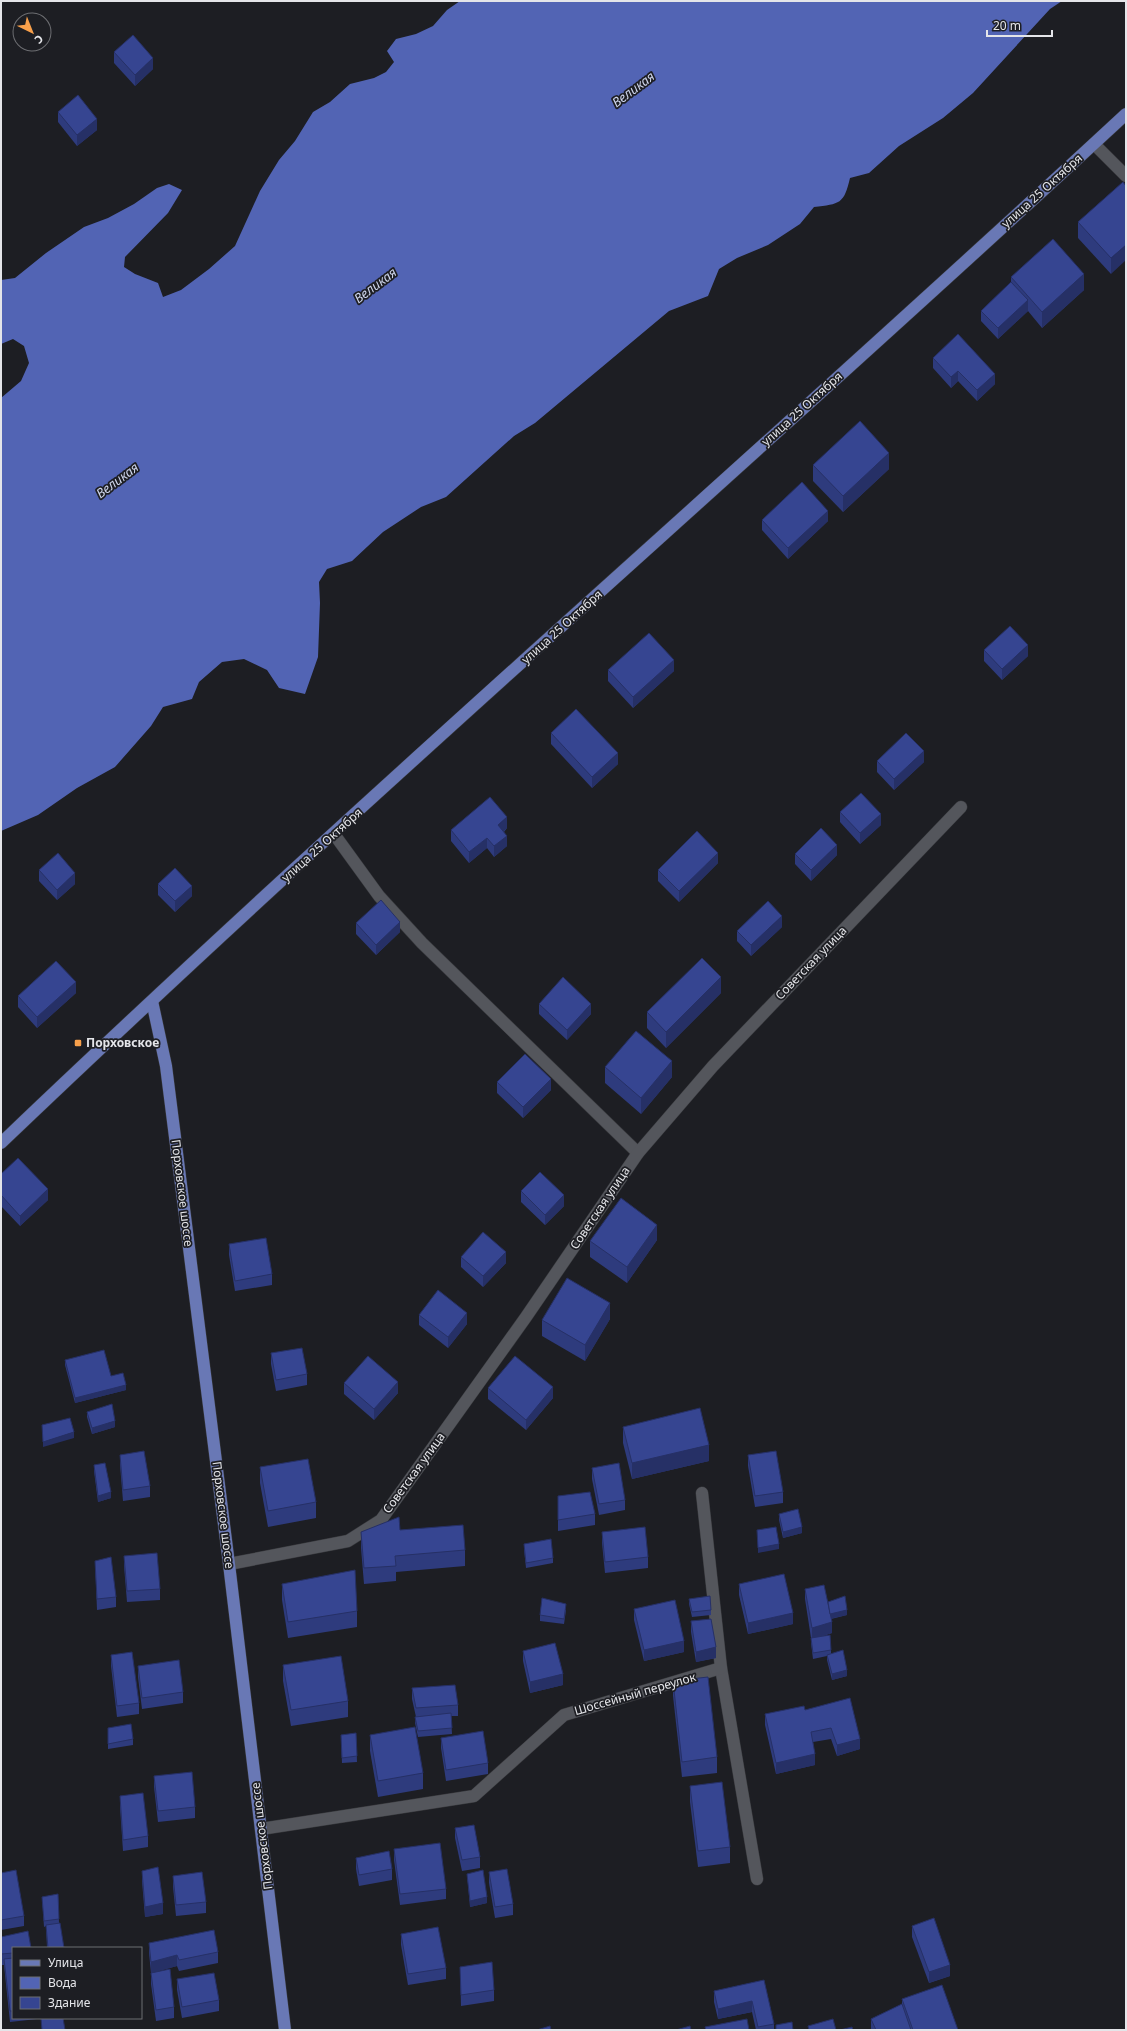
<svg xmlns="http://www.w3.org/2000/svg" width="1127" height="2031" font-family="'Noto Sans',sans-serif">
  <rect width="100%" height="100%" fill="#1d1e23"/>
  <path fill="#5264b4" d="M460,1h602l-12,8 -77,84 -30,25 -44,28 -30,27 -19,5c-6,26 -10,26 -36,29l-14,17 -32,21 -31,13 -18,11 -11,27 -39,15 -134,112 -21,13 -68,61 -25,10 -38,25 -31,29 -25,8 -8,13 1,21 -2,54 -13,37 -26,-6 -12,-18 -23,-11 -22,3 -23,20 -7,17 -29,8 -12,19 -36,41 -38,21 -39,27 -37,16v-433l20,-17 8,-18 -5,-17 -11,-7 -12,5v-64l14,-2 31,-25 38,-26 24,-9 26,-14 23,-16 12,-4 13,6 -14,23 -43,44 -1,10 11,7 23,9 5,14 18,-7 28,-21 26,-23 25,-55 19,-31 16,-19 18,-29 17,-10 20,-18 24,-6 12,-6 8,-10 -7,-11 9,-12 20,-5 17,-8 14,-16z"/>
  <g fill="none" stroke-linecap="round" stroke-linejoin="round">
    <g stroke="#38393d" stroke-width="13">
      <g id="minor">
        <polyline points="1094,144 1126,176"/>
        <polyline points="334,834 379,896 422,943 638,1153"/>
        <polyline points="229,1564 348,1541 381,1520 526,1317 638,1153 713,1066 961,807"/>
        <polyline points="721,1668 757,1879"/>
        <polyline points="261,1829 474,1796 564,1715 721,1668 702,1493"/>
      </g>
    </g>
    <g stroke="#38393d" stroke-width="13">
      <g id="major">
        <polyline points="152,1001 166,1066 229,1564 285,2030"/>
        <path d="M1,1143c367,-351 752,-683 1125,-1029"/>
      </g>
    </g>
    <use href="#minor" stroke="#54565c" stroke-width="12"/>
    <use href="#major" stroke="#6978b5" stroke-width="12"/>
  </g>
  <g fill="#2e3b7d">
    <polygon points="114,52 153,69 135,86 114,63"/>
    <polygon points="58,112 97,130 77,146 58,122"/>
    <polygon points="1123,182 1111,274 1078,238 1078,222"/>
    <polygon points="1011,277 1084,290 1042,328 1028,311 998,339 981,321 981,311 1011,282"/>
    <polygon points="933,358 995,384 977,401 958,381 951,388 933,368"/>
    <polygon points="813,465 889,469 843,512 813,481"/>
    <polygon points="762,520 828,521 788,559 762,530"/>
    <polygon points="984,650 1028,656 1002,680 984,661"/>
    <polygon points="608,670 674,671 633,708 608,681"/>
    <polygon points="551,733 618,764 592,788 551,744"/>
    <polygon points="877,761 924,762 894,790 877,772"/>
    <polygon points="840,812 881,825 860,844 840,822"/>
    <polygon points="507,828 504,832 507,846 494,857 487,848 469,863 451,841 451,830"/>
    <polygon points="795,854 837,855 811,881 795,864"/>
    <polygon points="718,863 679,902 658,881 658,870"/>
    <polygon points="39,870 75,884 57,900 39,881"/>
    <polygon points="158,884 192,896 175,912 158,895"/>
    <polygon points="356,923 400,932 376,955 356,934"/>
    <polygon points="782,927 751,956 737,941 737,931"/>
    <polygon points="76,993 37,1028 18,1007 18,996"/>
    <polygon points="721,993 666,1048 647,1028 647,1012"/>
    <polygon points="539,1004 591,1014 567,1040 539,1014"/>
    <polygon points="605,1067 672,1077 641,1114 605,1083"/>
    <polygon points="497,1082 551,1090 523,1118 497,1093"/>
    <polygon points="1,1174 48,1200 20,1226 1,1206"/>
    <polygon points="521,1191 564,1206 545,1225 521,1202"/>
    <polygon points="657,1240 627,1283 590,1257 590,1241"/>
    <polygon points="229,1244 272,1274 272,1285 235,1291 229,1255"/>
    <polygon points="461,1257 506,1263 483,1287 461,1267"/>
    <polygon points="419,1315 467,1324 448,1348 419,1325"/>
    <polygon points="610,1319 585,1361 542,1336 542,1320"/>
    <polygon points="271,1353 307,1374 307,1385 276,1391 271,1364"/>
    <polygon points="65,1360 126,1390 75,1403 65,1365"/>
    <polygon points="344,1383 398,1393 374,1420 344,1394"/>
    <polygon points="488,1388 553,1398 526,1430 488,1399"/>
    <polygon points="87,1412 115,1427 92,1434 87,1417"/>
    <polygon points="623,1427 709,1461 632,1479 623,1443"/>
    <polygon points="120,1455 150,1486 150,1497 123,1501 120,1465"/>
    <polygon points="748,1455 783,1492 783,1503 755,1507 748,1466"/>
    <polygon points="94,1465 111,1498 98,1502 94,1471"/>
    <polygon points="260,1467 316,1502 316,1518 268,1527 260,1483"/>
    <polygon points="592,1468 625,1500 625,1510 599,1515 592,1479"/>
    <polygon points="558,1496 595,1514 595,1525 558,1531"/>
    <polygon points="779,1514 802,1533 783,1538 779,1520"/>
    <polygon points="400,1530 465,1550 465,1566 396,1572 396,1581 364,1584 361,1548 361,1532"/>
    <polygon points="602,1532 648,1557 648,1568 605,1573 602,1543"/>
    <polygon points="524,1544 553,1558 553,1563 526,1568 524,1549"/>
    <polygon points="124,1556 160,1589 160,1600 127,1602 124,1566"/>
    <polygon points="95,1561 116,1597 116,1607 97,1610"/>
    <polygon points="282,1584 357,1611 357,1627 288,1638 282,1600"/>
    <polygon points="739,1584 793,1624 748,1634 739,1595"/>
    <polygon points="805,1589 828,1602 847,1615 831,1619 832,1633 823,1636 831,1650 831,1654 847,1676 832,1680 827,1660 827,1656 813,1659 811,1643 811,1638 805,1599"/>
    <polygon points="689,1599 711,1610 711,1615 692,1617 689,1604"/>
    <polygon points="634,1609 684,1652 644,1661 634,1620"/>
    <polygon points="566,1610 564,1624 540,1621 540,1615"/>
    <polygon points="691,1621 716,1658 696,1662 691,1632"/>
    <polygon points="523,1651 563,1685 530,1693 523,1661"/>
    <polygon points="111,1655 139,1703 139,1714 117,1717 111,1666"/>
    <polygon points="283,1665 348,1701 348,1717 291,1726 283,1681"/>
    <polygon points="138,1666 183,1692 183,1703 142,1709 138,1677"/>
    <polygon points="673,1681 717,1757 717,1773 682,1777 673,1696"/>
    <polygon points="412,1688 458,1705 458,1716 451,1716 452,1734 418,1737 415,1723 416,1717 412,1699"/>
    <polygon points="805,1710 860,1749 837,1756 831,1739 813,1742 815,1765 776,1774 765,1725 765,1714"/>
    <polygon points="108,1728 133,1739 133,1745 108,1749"/>
    <polygon points="356,1733 357,1762 342,1763 341,1740"/>
    <polygon points="370,1735 423,1773 423,1789 378,1797 370,1751"/>
    <polygon points="441,1738 488,1763 488,1774 446,1781 441,1748"/>
    <polygon points="154,1776 195,1807 195,1818 158,1822 154,1787"/>
    <polygon points="690,1786 730,1847 730,1863 698,1867 690,1802"/>
    <polygon points="120,1796 148,1836 148,1847 123,1851 120,1807"/>
    <polygon points="455,1828 480,1857 480,1868 462,1871 455,1838"/>
    <polygon points="394,1849 446,1889 446,1899 400,1905 394,1860"/>
    <polygon points="356,1858 392,1869 392,1880 359,1886 356,1869"/>
    <polygon points="142,1871 163,1914 145,1917 142,1881"/>
    <polygon points="489,1872 513,1904 513,1915 495,1918 489,1883"/>
    <polygon points="1,1873 24,1916 24,1926 1,1930"/>
    <polygon points="467,1874 487,1903 470,1907"/>
    <polygon points="173,1876 206,1902 206,1913 176,1916 173,1887"/>
    <polygon points="58,1894 59,1923 64,1948 47,1948 46,1926 44,1927 42,1897"/>
    <polygon points="912,1926 950,1976 929,1983 912,1937"/>
    <polygon points="401,1934 446,1968 446,1979 408,1985 401,1945"/>
    <polygon points="1,1937 13,1948 13,2018 37,2018 37,2019 10,2022 4,1965 1,1965"/>
    <polygon points="149,1943 218,1952 218,1963 179,1971 177,1966 151,1973 149,1953"/>
    <polygon points="460,1967 494,1990 494,2001 461,2006"/>
    <polygon points="151,1973 174,2007 174,2018 156,2021 151,1984"/>
    <polygon points="177,1979 219,2000 219,2011 182,2018 177,1990"/>
    <polygon points="764,1980 774,2024 774,2030 756,2030 752,2012 718,2019 714,2002 714,1991"/>
    <polygon points="902,1999 958,2030 871,2030 871,2019 902,2004"/>
  </g>
  <g fill="#263066">
    <polygon points="153,58 153,69 135,86 135,75"/>
    <polygon points="97,119 97,130 77,146 77,135"/>
    <polygon points="1126,245 1126,260 1111,274 1111,258"/>
    <polygon points="1084,274 1084,290 1042,328 1042,312"/>
    <polygon points="1028,300 1028,311 998,339 998,328"/>
    <polygon points="958,371 958,381 951,388 951,377"/>
    <polygon points="995,374 995,384 977,401 977,390"/>
    <polygon points="889,453 889,469 843,512 843,496"/>
    <polygon points="828,511 828,521 788,559 788,548"/>
    <polygon points="1028,645 1028,656 1002,680 1002,669"/>
    <polygon points="674,660 674,671 633,708 633,697"/>
    <polygon points="924,751 924,762 894,790 894,779"/>
    <polygon points="618,753 618,764 592,788 592,777"/>
    <polygon points="881,814 881,825 860,844 860,833"/>
    <polygon points="507,817 507,828 498,836 498,825"/>
    <polygon points="507,836 507,846 494,857 494,846"/>
    <polygon points="487,838 487,848 469,863 469,852"/>
    <polygon points="837,845 837,855 811,881 811,870"/>
    <polygon points="718,853 718,863 679,902 679,891"/>
    <polygon points="75,873 75,884 57,900 57,890"/>
    <polygon points="192,886 192,896 175,912 175,901"/>
    <polygon points="782,916 782,927 751,956 751,945"/>
    <polygon points="400,922 400,932 376,955 376,945"/>
    <polygon points="721,977 721,993 666,1048 666,1032"/>
    <polygon points="76,982 76,993 37,1028 37,1017"/>
    <polygon points="591,1004 591,1014 567,1040 567,1030"/>
    <polygon points="672,1061 672,1077 641,1114 641,1098"/>
    <polygon points="551,1079 551,1090 523,1118 523,1107"/>
    <polygon points="48,1189 48,1200 20,1226 20,1216"/>
    <polygon points="564,1195 564,1206 545,1225 545,1215"/>
    <polygon points="657,1225 657,1240 627,1283 627,1267"/>
    <polygon points="506,1252 506,1263 483,1287 483,1276"/>
    <polygon points="610,1303 610,1319 585,1361 585,1345"/>
    <polygon points="467,1313 467,1324 448,1348 448,1337"/>
    <polygon points="398,1382 398,1393 374,1420 374,1409"/>
    <polygon points="126,1385 126,1390 75,1403 75,1398"/>
    <polygon points="553,1387 553,1398 526,1430 526,1420"/>
    <polygon points="115,1421 115,1427 92,1434 92,1428"/>
    <polygon points="74,1432 74,1438 43,1447 43,1442"/>
    <polygon points="709,1445 709,1461 632,1479 632,1463"/>
    <polygon points="111,1492 111,1498 98,1502 98,1496"/>
    <polygon points="802,1527 802,1533 783,1538 783,1532"/>
    <polygon points="779,1544 779,1549 758,1553 758,1548"/>
    <polygon points="847,1610 847,1615 829,1619 829,1614"/>
    <polygon points="793,1613 793,1624 748,1634 748,1623"/>
    <polygon points="832,1622 832,1633 812,1639 812,1628"/>
    <polygon points="684,1641 684,1652 644,1661 644,1650"/>
    <polygon points="716,1647 716,1658 696,1662 696,1652"/>
    <polygon points="847,1670 847,1676 832,1680 832,1674"/>
    <polygon points="563,1674 563,1685 530,1693 530,1682"/>
    <polygon points="860,1739 860,1749 837,1756 837,1745"/>
    <polygon points="815,1754 815,1765 776,1774 776,1763"/>
    <polygon points="487,1897 487,1903 470,1907 470,1901"/>
    <polygon points="163,1903 163,1914 145,1917 145,1907"/>
    <polygon points="177,1955 177,1966 151,1973 151,1962"/>
    <polygon points="950,1965 950,1976 929,1983 929,1972"/>
    <polygon points="752,2001 752,2012 718,2019 718,2009"/>
  </g>
  <g fill="#364591" stroke="#263066">
    <polygon points="133,35 153,58 135,75 114,52"/>
    <polygon points="78,95 97,119 77,135 58,112"/>
    <polygon points="1123,182 1126,186 1126,245 1111,258 1078,222"/>
    <polygon points="1053,239 1084,274 1042,312 1011,277"/>
    <polygon points="1011,282 1028,300 998,328 981,311"/>
    <polygon points="958,334 995,374 977,390 958,371 951,377 933,358"/>
    <polygon points="860,421 889,453 843,496 813,465"/>
    <polygon points="802,482 828,511 788,548 762,520"/>
    <polygon points="1010,626 1028,645 1002,669 984,650"/>
    <polygon points="649,633 674,660 633,697 608,670"/>
    <polygon points="576,709 618,753 592,777 551,733"/>
    <polygon points="906,733 924,751 894,779 877,761"/>
    <polygon points="861,793 881,814 860,833 840,812"/>
    <polygon points="490,797 507,817 498,825 507,836 494,846 487,838 469,852 451,830"/>
    <polygon points="821,828 837,845 811,870 795,854"/>
    <polygon points="697,831 718,853 679,891 658,870"/>
    <polygon points="58,853 75,873 57,890 39,870"/>
    <polygon points="175,868 192,886 175,901 158,884"/>
    <polygon points="381,900 400,922 376,945 356,923"/>
    <polygon points="768,901 782,916 751,945 737,931"/>
    <polygon points="702,958 721,977 666,1032 647,1012"/>
    <polygon points="56,961 76,982 37,1017 18,996"/>
    <polygon points="563,977 591,1004 567,1030 539,1004"/>
    <polygon points="636,1031 672,1061 641,1098 605,1067"/>
    <polygon points="525,1054 551,1079 523,1107 497,1082"/>
    <polygon points="18,1158 48,1189 20,1216 1,1195 1,1174"/>
    <polygon points="540,1172 564,1195 545,1215 521,1191"/>
    <polygon points="621,1198 657,1225 627,1267 590,1241"/>
    <polygon points="483,1232 506,1252 483,1276 461,1257"/>
    <polygon points="266,1238 272,1274 235,1281 229,1244"/>
    <polygon points="567,1278 610,1303 585,1345 542,1320"/>
    <polygon points="438,1290 467,1313 448,1337 419,1315"/>
    <polygon points="302,1348 307,1374 276,1380 271,1353"/>
    <polygon points="104,1350 111,1376 123,1373 126,1385 75,1398 65,1360"/>
    <polygon points="368,1356 398,1382 374,1409 344,1383"/>
    <polygon points="515,1356 553,1387 526,1420 488,1388"/>
    <polygon points="112,1404 115,1421 92,1428 87,1412"/>
    <polygon points="700,1408 709,1445 632,1463 623,1427"/>
    <polygon points="70,1418 74,1432 43,1442 42,1425"/>
    <polygon points="144,1451 150,1486 123,1490 120,1455"/>
    <polygon points="776,1451 783,1492 755,1496 748,1455"/>
    <polygon points="308,1459 316,1502 268,1511 260,1467"/>
    <polygon points="105,1463 111,1492 98,1496 94,1465"/>
    <polygon points="619,1463 625,1500 599,1504 592,1468"/>
    <polygon points="590,1492 595,1514 558,1520 558,1496"/>
    <polygon points="798,1509 802,1527 783,1532 779,1514"/>
    <polygon points="399,1517 400,1530 463,1525 465,1550 395,1556 396,1566 364,1568 361,1532"/>
    <polygon points="645,1527 648,1557 605,1562 602,1532"/>
    <polygon points="776,1527 779,1544 758,1548 757,1530"/>
    <polygon points="551,1539 553,1558 526,1563 524,1544"/>
    <polygon points="157,1553 160,1589 127,1591 124,1556"/>
    <polygon points="111,1557 116,1597 97,1599 95,1561"/>
    <polygon points="355,1570 357,1611 288,1622 282,1584"/>
    <polygon points="784,1574 793,1613 748,1623 739,1584"/>
    <polygon points="824,1585 832,1622 812,1628 805,1589"/>
    <polygon points="710,1596 711,1610 692,1612 689,1599"/>
    <polygon points="845,1596 847,1610 830,1614 828,1602"/>
    <polygon points="542,1598 566,1604 564,1619 540,1615"/>
    <polygon points="675,1600 684,1641 644,1650 634,1609"/>
    <polygon points="711,1619 716,1647 696,1652 691,1621"/>
    <polygon points="830,1635 831,1650 813,1653 811,1638"/>
    <polygon points="555,1643 563,1674 530,1682 523,1651"/>
    <polygon points="843,1650 847,1670 832,1674 827,1655"/>
    <polygon points="132,1652 139,1703 117,1706 111,1655"/>
    <polygon points="341,1656 348,1701 291,1710 283,1665"/>
    <polygon points="179,1660 183,1692 142,1698 138,1666"/>
    <polygon points="708,1677 717,1757 682,1762 673,1681"/>
    <polygon points="455,1685 458,1705 416,1708 412,1688"/>
    <polygon points="850,1698 860,1739 837,1745 831,1728 811,1732 815,1754 776,1763 765,1714 804,1706 805,1710"/>
    <polygon points="451,1713 452,1728 418,1731 415,1717"/>
    <polygon points="131,1724 133,1739 108,1744 108,1728"/>
    <polygon points="415,1727 423,1773 378,1781 370,1735"/>
    <polygon points="483,1731 488,1763 446,1770 441,1738"/>
    <polygon points="356,1733 357,1756 342,1758 341,1735"/>
    <polygon points="192,1772 195,1807 158,1811 154,1776"/>
    <polygon points="722,1782 730,1847 698,1851 690,1786"/>
    <polygon points="143,1793 148,1836 123,1840 120,1796"/>
    <polygon points="474,1825 480,1857 462,1860 455,1828"/>
    <polygon points="440,1843 446,1889 400,1894 394,1849"/>
    <polygon points="389,1851 392,1869 359,1875 356,1858"/>
    <polygon points="158,1867 163,1903 145,1907 142,1871"/>
    <polygon points="507,1869 513,1904 495,1907 489,1872"/>
    <polygon points="16,1870 24,1916 1,1920 1,1873"/>
    <polygon points="483,1870 487,1897 470,1901 467,1874"/>
    <polygon points="202,1872 206,1902 176,1905 173,1876"/>
    <polygon points="58,1894 59,1919 44,1921 42,1897"/>
    <polygon points="934,1918 950,1965 929,1972 912,1926"/>
    <polygon points="60,1923 64,1948 48,1948 46,1925"/>
    <polygon points="438,1927 446,1968 408,1974 401,1934"/>
    <polygon points="214,1930 218,1952 179,1960 177,1955 151,1962 149,1943"/>
    <polygon points="28,1931 31,1948 13,1948 13,1953 1,1954 1,1937"/>
    <polygon points="13,1958 13,2011 10,2011 4,1959"/>
    <polygon points="492,1962 494,1990 461,1995 460,1967"/>
    <polygon points="170,1969 174,2007 156,2010 151,1973"/>
    <polygon points="214,1973 219,2000 182,2007 177,1979"/>
    <polygon points="764,1980 774,2024 758,2027 752,2001 718,2009 714,1991"/>
    <polygon points="942,1985 958,2030 913,2030 902,1999"/>
    <polygon points="902,2004 911,2030 876,2030 871,2019"/>
    <polygon points="41,2018 63,2018 65,2030 42,2030"/>
    <polygon points="747,2019 749,2030 706,2030 705,2027"/>
    <polygon points="833,2019 836,2030 809,2030 808,2026"/>
    <polygon points="792,2022 793,2030 776,2030 776,2025"/>
    <polygon points="550,2026 551,2030 537,2030"/>
    <polygon points="690,2026 691,2030 676,2030"/>
    <polygon points="852,2027 853,2030 840,2030"/>
  </g>
  <rect fill="#f8a04b" stroke="#1d1e23" stroke-width="1.5" x="74" y="1039" width="8" height="8" rx="2"/>
  <g text-anchor="middle" stroke-width="3.5" stroke-linejoin="round" paint-order="stroke">
    <g font-size="12" fill="#e4e5e9" stroke="#1d1e23">
      <text transform="translate(1042 191) rotate(-42)" y="4">улица 25 Октября</text>
      <text transform="translate(802 409) rotate(-42)" y="4">улица 25 Октября</text>
      <text transform="translate(562 627) rotate(-42)" y="4">улица 25 Октября</text>
      <text transform="translate(322 845) rotate(-42)" y="4">улица 25 Октября</text>
      <text transform="translate(811 963) rotate(-46)" y="4">Советская улица</text>
      <text transform="translate(182 1193) rotate(83)" y="4">Порховское шоссе</text>
      <text transform="translate(600 1208) rotate(-56)" y="4">Советская улица</text>
      <text transform="translate(414 1473) rotate(-54)" y="4">Советская улица</text>
      <text transform="translate(223 1515) rotate(83)" y="4">Порховское шоссе</text>
      <text transform="translate(635 1694) rotate(-16)" y="4">Шоссейный переулок</text>
      <text transform="translate(262 1836) rotate(-97)" y="4">Порховское шоссе</text>
    </g>
    <g font-size="12" font-weight="bold" fill="#e4e5e9" stroke="#1d1e23" text-anchor="start">
      <text x="86" y="1047">Порховское</text>
    </g>
    <g font-size="13" font-style="italic" fill="#cfd6ec" stroke="#1d1e23">
      <text transform="translate(633 89) rotate(-37)" y="5">Великая</text>
      <text transform="translate(375 285) rotate(-37)" y="5">Великая</text>
      <text transform="translate(117 480) rotate(-37)" y="5">Великая</text>
    </g>
  </g>
  <rect width="1127" height="2031" fill="none" stroke="#e4e5e9" stroke-width="4"/>
  <rect x="12" y="1947" width="130" height="72" fill="#1d1e23" stroke="#6d6e72"/>
  <rect x="20" y="1960" width="20" height="6" fill="#6978b5" stroke="#6d6e72"/>
  <text x="48" y="1967" font-size="12" fill="#e4e5e9">Улица</text>
  <rect x="20" y="1977" width="20" height="12" fill="#5264b4" stroke="#6d6e72"/>
  <text x="48" y="1987" font-size="12" fill="#e4e5e9">Вода</text>
  <rect x="20" y="1997" width="20" height="12" fill="#364591" stroke="#6d6e72"/>
  <text x="48" y="2007" font-size="12" fill="#e4e5e9">Здание</text>
  <g transform="translate(32 32) rotate(137)"><circle r="19" fill="#1d1e23" stroke="#6d6e72"/>
  <path d="M0-3L7 15L0 10L-7 15Z" fill="#f8a04b"/>
  <text y="-6" font-size="11" font-weight="bold" text-anchor="middle" fill="#e4e5e9">С</text>
  </g>
  <path d="M987 30v6h65v-6" fill="none" stroke="#e4e5e9" stroke-width="2"/>
  <text x="993" y="30" font-size="12" fill="#e4e5e9" stroke="#1d1e23" stroke-width="3" paint-order="stroke">20 m</text>
</svg>
